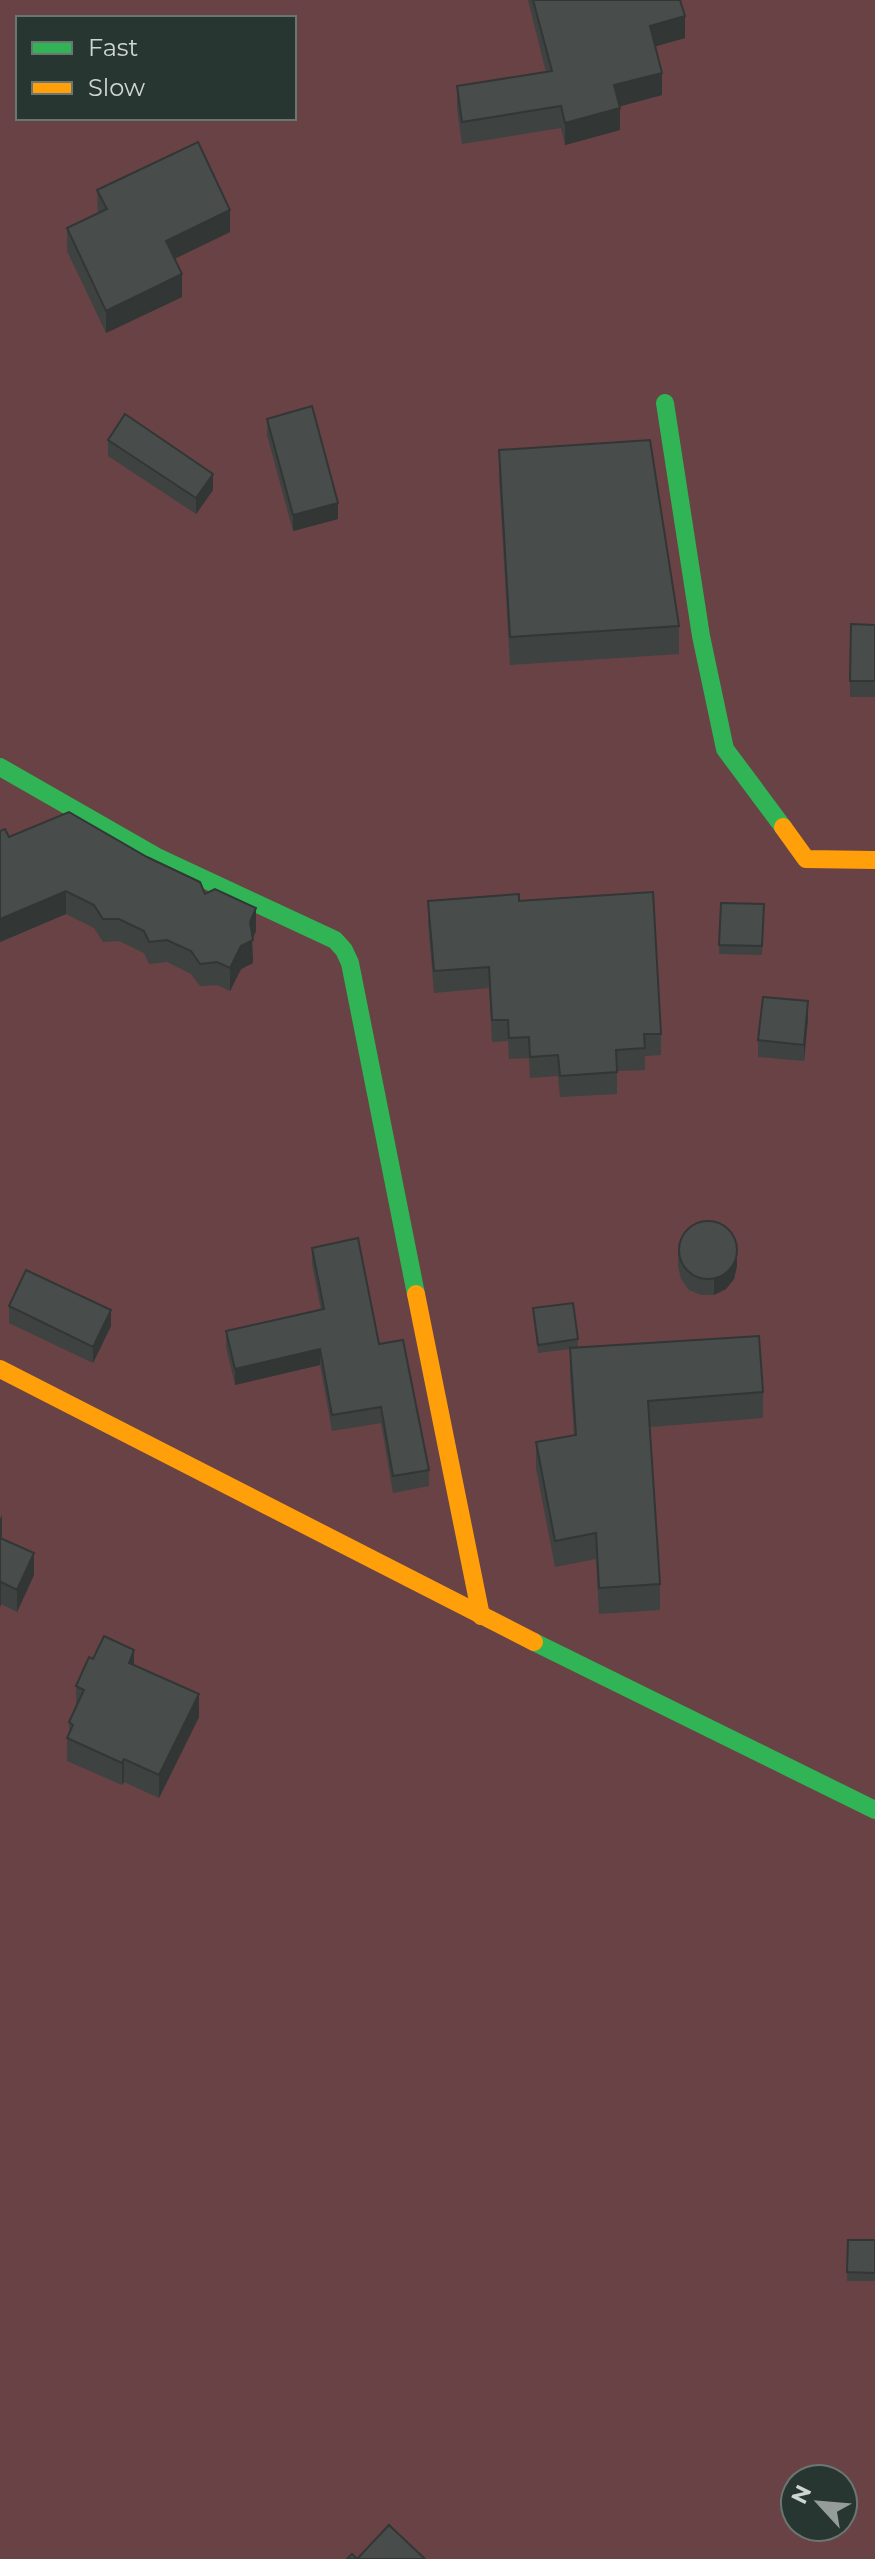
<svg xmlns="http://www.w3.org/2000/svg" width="875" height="2559" font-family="Montserrat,sans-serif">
  <rect width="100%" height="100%" fill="#2c3230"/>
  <path fill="#694245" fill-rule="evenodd" d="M0,0h875v2559h-875zM18,18h276v100h-276zM795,2479h48v48h-48z"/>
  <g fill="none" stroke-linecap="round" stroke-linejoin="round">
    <g stroke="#30b455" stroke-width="18">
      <polyline points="665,403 701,636 725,749 783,827"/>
      <polyline points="0,767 159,858 335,940 344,950 350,963 416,1294"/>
      <polyline points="534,1642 875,1810"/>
    </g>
    <g stroke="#ff9f0a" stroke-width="18">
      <polyline points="783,827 806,859 875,860"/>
      <polyline points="416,1294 481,1616"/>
      <polyline points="0,1369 534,1642"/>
    </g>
  </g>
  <g fill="#3e4241">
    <polygon points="528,0 680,0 685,38 655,46 662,95 620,106 620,130 565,145 561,128 462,144 457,108 457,86 546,72"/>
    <polygon points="97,190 230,232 174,259 182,297 106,333 67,251 67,228 98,214"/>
    <polygon points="267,419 338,519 293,531 267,435"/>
    <polygon points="108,440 213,490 196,514 108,456"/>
    <polygon points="499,450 679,626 679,654 510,665 499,477"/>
    <polygon points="875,625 875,697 850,697 850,681"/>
    <polygon points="0,831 9,837 205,894 256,931 252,939 253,963 241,969 230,991 217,985 200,986 191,974 167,962 149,964 144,953 119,941 103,942 94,928 66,914 0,942"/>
    <polygon points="428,901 519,901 661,1034 661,1055 645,1056 645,1070 617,1071 617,1094 560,1097 558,1076 530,1078 529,1058 509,1059 508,1041 492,1042 489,988 434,993 428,922"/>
    <polygon points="721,903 764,904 762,955 719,954"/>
    <polygon points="808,1018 804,1061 758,1057 758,1040"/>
    <polygon points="312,1248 379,1344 429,1470 429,1486 393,1493 381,1423 332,1431 320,1365 235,1385 226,1347 226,1331 321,1310 312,1264"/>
    <polygon points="678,1250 737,1266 734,1279 726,1289 714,1295 701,1295 689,1290 681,1279 678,1266"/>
    <polygon points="9,1306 111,1326 93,1363 9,1323"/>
    <polygon points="533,1308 578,1339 578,1347 763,1392 763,1418 650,1427 660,1584 660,1610 599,1614 596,1559 555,1567 536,1468 536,1442 574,1435 570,1374 570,1349 538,1353"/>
    <polygon points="0,1514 1,1538 34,1575 17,1612 1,1604 0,1607"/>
    <polygon points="93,1659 134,1665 199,1717 159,1798 124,1782 122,1785 67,1761 67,1738 69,1734 69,1722 76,1708 76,1686"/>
    <polygon points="848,2240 875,2240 875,2281 847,2281"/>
  </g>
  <g fill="#323635">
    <polygon points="685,16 685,38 650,48 650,26"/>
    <polygon points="662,73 662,95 614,108 614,85"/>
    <polygon points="620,108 620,130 565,145 565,123"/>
    <polygon points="230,210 230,232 166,263 166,241"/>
    <polygon points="182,274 182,297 106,333 106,311"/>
    <polygon points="213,474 213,490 196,514 196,498"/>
    <polygon points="338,503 338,519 293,531 293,515"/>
    <polygon points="66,891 66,914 0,942 0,919"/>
    <polygon points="256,908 256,931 252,940 253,963 241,969 230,991 230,968"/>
    <polygon points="808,1001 808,1018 804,1061 804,1045"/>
    <polygon points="737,1250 737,1266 734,1279 726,1289 714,1295 714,1279"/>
    <polygon points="111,1310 111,1326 93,1363 93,1347"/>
    <polygon points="320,1349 320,1365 235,1385 235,1369"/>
    <polygon points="2,1515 2,1536 0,1541 0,1519"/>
    <polygon points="34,1553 34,1575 17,1612 17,1590"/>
    <polygon points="1,1582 1,1604 0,1607 0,1585"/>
    <polygon points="134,1650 134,1673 129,1663"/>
    <polygon points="199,1694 199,1717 159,1798 159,1775"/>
    <polygon points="124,1759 124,1782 122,1785 122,1763"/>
  </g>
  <g fill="#484d4c" stroke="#323635" stroke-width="2">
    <polygon points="533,0 680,0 685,16 650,26 662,73 614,85 620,108 565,123 561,106 462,122 457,86 552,71"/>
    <polygon points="198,142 230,210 166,241 182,274 106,311 67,228 107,209 97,190"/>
    <polygon points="312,406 338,503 293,515 267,419"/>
    <polygon points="125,414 213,474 196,498 108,440"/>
    <polygon points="650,440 679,626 510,637 499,450"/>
    <polygon points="851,624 875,625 875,681 850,681"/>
    <polygon points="69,812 147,857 200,882 205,894 215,889 256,908 250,922 253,940 241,946 230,968 217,962 200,964 191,951 167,940 149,942 144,931 119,919 103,919 94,905 66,891 0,919 0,831 5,829 9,837"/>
    <polygon points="653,892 661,1034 644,1034 645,1048 616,1050 617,1072 560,1076 558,1055 530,1057 529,1037 509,1038 508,1020 492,1020 489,967 434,971 428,901 519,894 519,901"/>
    <polygon points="721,903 764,904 762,946 719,945"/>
    <polygon points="763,997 808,1001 804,1045 758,1040"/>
    <circle cx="708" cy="1250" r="29"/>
    <polygon points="358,1238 379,1344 403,1340 429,1470 393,1476 381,1407 332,1415 320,1349 235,1369 226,1331 324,1309 312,1248"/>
    <polygon points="26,1270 111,1310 93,1347 9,1306"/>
    <polygon points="573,1303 578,1339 538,1345 533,1308"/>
    <polygon points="759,1336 763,1392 648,1401 660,1584 599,1588 596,1533 555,1541 536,1442 576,1435 570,1348"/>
    <polygon points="0,1538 34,1553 17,1590 1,1582 0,1585"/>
    <polygon points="104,1636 134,1650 129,1663 199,1694 159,1775 124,1759 122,1763 67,1738 73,1725 69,1722 84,1690 76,1686 89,1657 93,1659"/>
    <polygon points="848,2240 875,2240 875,2273 847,2272"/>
    <polygon points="389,2525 425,2559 357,2559"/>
    <polygon points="352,2554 357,2559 347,2559"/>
  </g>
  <rect x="16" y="16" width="280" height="104" fill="#283631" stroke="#6a7672" stroke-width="2"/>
  <rect x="32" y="42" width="40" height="12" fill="#30b455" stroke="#6a7672" stroke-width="2"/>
  <text x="88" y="56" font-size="24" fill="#ced6d3">Fast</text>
  <rect x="32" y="82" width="40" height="12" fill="#ff9f0a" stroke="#6a7672" stroke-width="2"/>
  <text x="88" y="96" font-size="24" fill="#ced6d3">Slow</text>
  <g transform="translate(819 2503) rotate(296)"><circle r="38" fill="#283631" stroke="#6a7672" stroke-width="2"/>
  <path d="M0-6L14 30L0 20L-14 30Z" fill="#959d9a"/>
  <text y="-12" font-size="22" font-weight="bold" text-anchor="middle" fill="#ced6d3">N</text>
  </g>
</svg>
